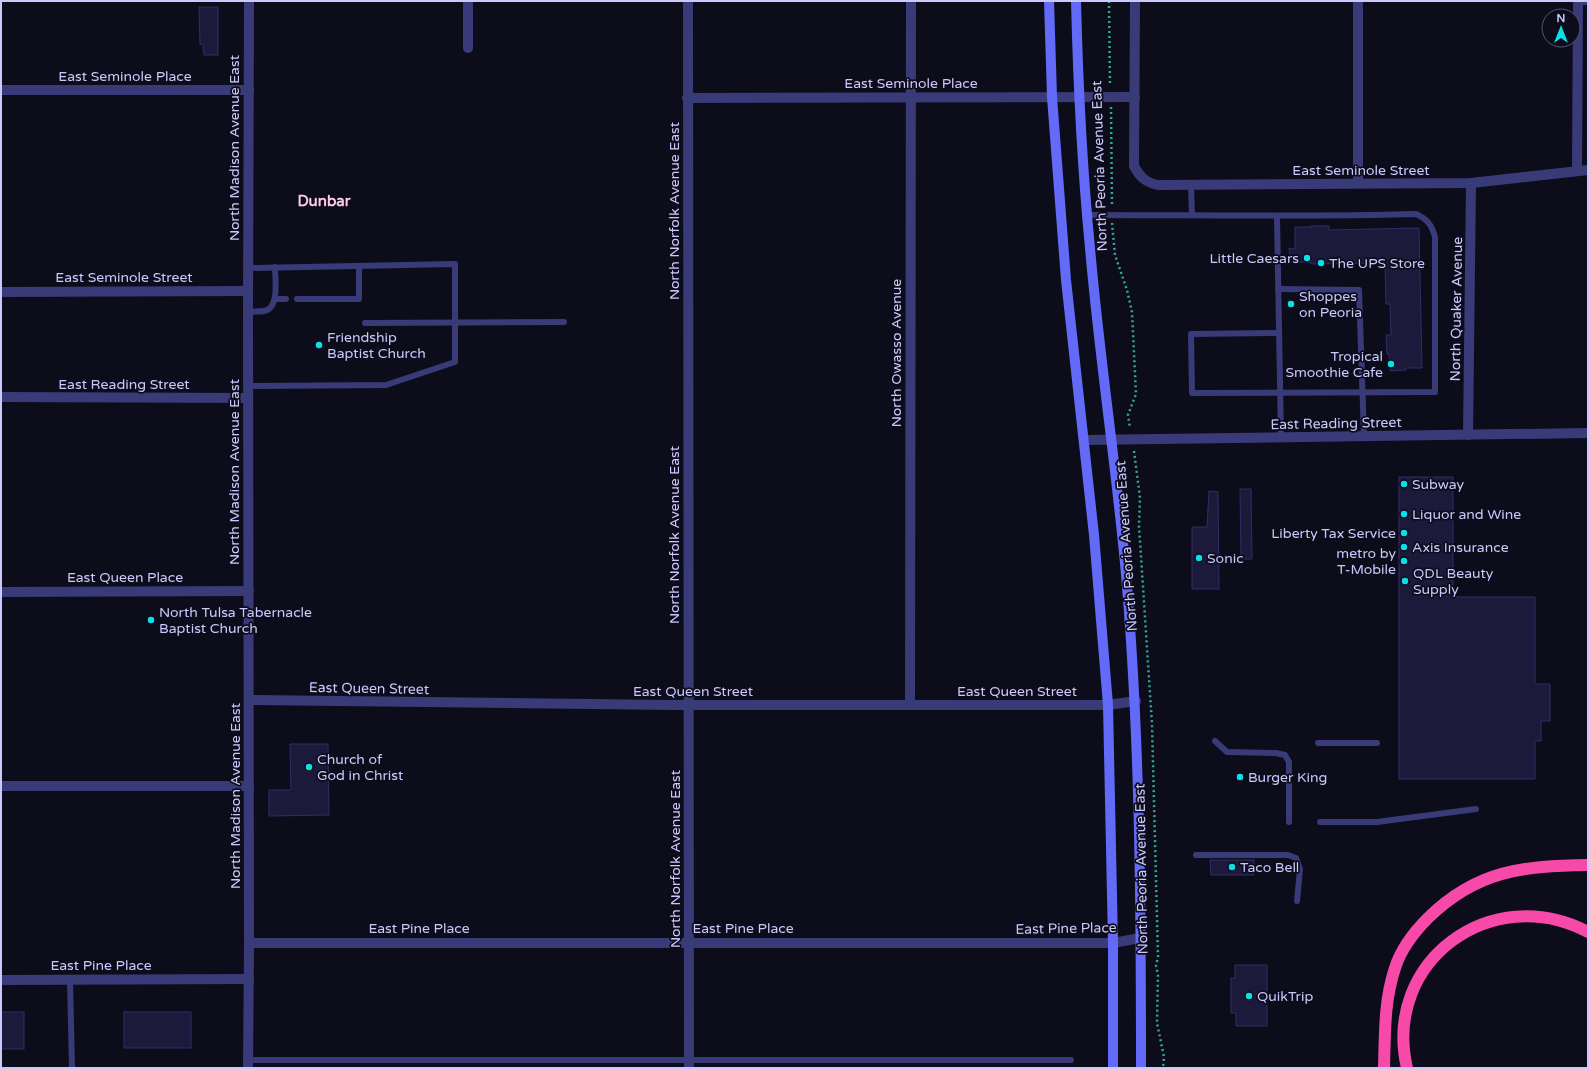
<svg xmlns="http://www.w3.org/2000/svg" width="1589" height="1069" font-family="'Varela Round',sans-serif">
  <rect width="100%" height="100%" fill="#0d0c1b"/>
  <g fill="#1d193b" stroke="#332c66">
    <polygon points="199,7 218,7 218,55 204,55 203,44 200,44"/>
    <polygon points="1311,226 1329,226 1329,230 1419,228 1422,368 1406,368 1406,370 1390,371 1389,354 1387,354 1386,335 1391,335 1390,304 1386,304 1385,263 1311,264 1311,262 1290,262 1289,248 1295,249 1295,227 1311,227"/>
    <polygon points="1399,477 1453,477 1453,597 1535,597 1535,684 1550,684 1550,721 1541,721 1541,741 1535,741 1535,779 1399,779"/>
    <polygon points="1240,489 1251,489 1252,559 1241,559"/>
    <polygon points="1209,491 1218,492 1219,589 1192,589 1192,527 1207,527"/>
    <polygon points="290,744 328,744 329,815 269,816 269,790 291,790"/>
    <polygon points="1210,860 1254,860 1254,875 1211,875"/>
    <polygon points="1235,965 1267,965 1267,1026 1236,1026 1236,1013 1231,1013 1231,978 1235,978"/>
    <rect x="1" y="1012" width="23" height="37"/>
    <rect x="124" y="1012" width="67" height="36"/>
  </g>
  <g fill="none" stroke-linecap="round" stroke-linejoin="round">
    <g stroke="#32a798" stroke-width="2.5" stroke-dasharray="2 3" stroke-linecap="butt">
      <polyline points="1109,1 1110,86"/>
      <polyline points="1111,107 1112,206"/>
      <polyline points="1112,223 1115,255 1127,290 1132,312 1136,394 1128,415 1130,428"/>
      <polyline points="1134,451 1140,498 1139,526 1152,724 1158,957 1156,966 1158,975 1157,1023 1164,1057 1163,1068"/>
    </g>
    <g stroke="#393b78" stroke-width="6">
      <polyline points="1578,2 1588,2"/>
      <polyline points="1191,185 1192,215"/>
      <path d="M1087,215c110,0 219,2 329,-1 11,5 16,11 19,23v155l-243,1 -1,-59 88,-1"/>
      <polyline points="1277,217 1281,438"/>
      <polyline points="1278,289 1359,290 1364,436"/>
      <polyline points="275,299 286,299"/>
      <polyline points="297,299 359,299 359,266"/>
      <path d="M248,312c5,-1 11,0 16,-1 16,-3 11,-32 11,-44"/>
      <polyline points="365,323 564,322"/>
      <polyline points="248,386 386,385 455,362 455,264 248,268"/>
      <polyline points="1215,741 1227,752 1276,753 1285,755 1289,762 1289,822"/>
      <polyline points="1318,743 1377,743"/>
      <polyline points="1320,822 1377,822 1476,809"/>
      <polyline points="1196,855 1288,855 1296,858 1300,869 1297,901"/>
      <polyline points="70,980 72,1068"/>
      <polyline points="248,1060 1071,1060"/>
    </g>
    <g stroke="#393b78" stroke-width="10">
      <polyline points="249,1 248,312 249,943 1113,943 1140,938"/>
      <polyline points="688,1 689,1068"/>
      <path d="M1135,1l-1,165c6,11 11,16 24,19l313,-2 117,-13"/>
      <polyline points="1358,1 1358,183"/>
      <polyline points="468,48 468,1"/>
      <polyline points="1,90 249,90"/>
      <polyline points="687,98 1135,97"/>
      <polyline points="1577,170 1578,1"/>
      <polyline points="1,292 248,291"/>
      <polyline points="1,397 248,398"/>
      <polyline points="1468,435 1471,183"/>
      <polyline points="1084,440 1588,433"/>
      <polyline points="1,592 249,591"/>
      <polyline points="249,700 672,705 1108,705 1136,701"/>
      <polyline points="910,705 911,1"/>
      <polyline points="1,786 249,786"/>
      <polyline points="1,980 249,979"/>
    </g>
    <polyline stroke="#393b78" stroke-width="10" points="248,1068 249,943"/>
    <g stroke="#646af8" stroke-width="10">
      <polyline points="1049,1 1052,97 1066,280 1094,535 1108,705 1113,943 1113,1068"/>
      <path d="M1076,1c2,82 6,165 14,247 9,105 25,210 35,315 15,168 16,337 16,505"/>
    </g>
    <g stroke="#f749a8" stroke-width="12">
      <path d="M1384,1068c1,-34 0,-67 11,-100 6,-19 19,-36 33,-50 49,-48 95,-52 160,-53"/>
      <path d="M1407,1068c-25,-107 85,-187 181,-136"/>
    </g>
  </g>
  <g fill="#0be0e6" stroke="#0d0c1b" stroke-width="1.5">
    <circle cx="1307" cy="258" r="4"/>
    <circle cx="1321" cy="263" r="4"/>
    <circle cx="1291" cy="304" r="4"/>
    <circle cx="319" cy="345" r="4"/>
    <circle cx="1391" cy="364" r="4"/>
    <circle cx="1404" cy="484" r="4"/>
    <circle cx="1404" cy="514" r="4"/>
    <circle cx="1404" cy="533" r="4"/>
    <circle cx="1404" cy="547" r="4"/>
    <circle cx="1199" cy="558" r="4"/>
    <circle cx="1404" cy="561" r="4"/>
    <circle cx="1405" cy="581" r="4"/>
    <circle cx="151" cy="620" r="4"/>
    <circle cx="309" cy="767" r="4"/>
    <circle cx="1240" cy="777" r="4"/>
    <circle cx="1232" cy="867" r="4"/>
    <circle cx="1249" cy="996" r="4"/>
  </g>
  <g text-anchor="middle" stroke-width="3.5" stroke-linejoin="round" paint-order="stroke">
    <g font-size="14" fill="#cbc8fc" stroke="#0d0c1b">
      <text x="125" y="81">East Seminole Place</text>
      <text x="911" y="88">East Seminole Place</text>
      <text transform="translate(234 148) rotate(-90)" y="5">North Madison Avenue East</text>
      <text transform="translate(1099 166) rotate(-92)" y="5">North Peoria Avenue East</text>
      <text x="1361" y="175">East Seminole Street</text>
      <text transform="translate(674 211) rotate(-90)" y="5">North Norfolk Avenue East</text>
      <text x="124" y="282">East Seminole Street</text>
      <text transform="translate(1456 309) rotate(-89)" y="5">North Quaker Avenue</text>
      <text transform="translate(896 353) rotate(-90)" y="5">North Owasso Avenue</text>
      <text x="124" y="389">East Reading Street</text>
      <text transform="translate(1336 423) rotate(-1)" y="5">East Reading Street</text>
      <text transform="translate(234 472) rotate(-90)" y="5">North Madison Avenue East</text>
      <text transform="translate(674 535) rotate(-90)" y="5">North Norfolk Avenue East</text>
      <text transform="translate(1126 546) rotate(-94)" y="5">North Peoria Avenue East</text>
      <text x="125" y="582">East Queen Place</text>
      <text transform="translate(369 688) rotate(1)" y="5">East Queen Street</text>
      <text x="693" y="696">East Queen Street</text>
      <text x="1017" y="696">East Queen Street</text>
      <text transform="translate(235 796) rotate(-90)" y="5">North Madison Avenue East</text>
      <text transform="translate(675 859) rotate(-90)" y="5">North Norfolk Avenue East</text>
      <text transform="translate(1141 869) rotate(-91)" y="5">North Peoria Avenue East</text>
      <text x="419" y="933">East Pine Place</text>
      <text x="743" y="933">East Pine Place</text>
      <text transform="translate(1066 928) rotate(-1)" y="5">East Pine Place</text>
      <text x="101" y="970">East Pine Place</text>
    </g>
    <g font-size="14" fill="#cbc8fc" stroke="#0d0c1b" text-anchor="start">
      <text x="1299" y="263" text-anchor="end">Little Caesars</text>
      <text x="1329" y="268">The UPS Store</text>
      <text x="1299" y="301">Shoppes<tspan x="1299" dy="16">on Peoria</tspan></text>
      <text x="327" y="342">Friendship<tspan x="327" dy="16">Baptist Church</tspan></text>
      <text x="1383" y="361" text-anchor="end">Tropical<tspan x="1383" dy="16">Smoothie Cafe</tspan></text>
      <text x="1412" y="489">Subway</text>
      <text x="1412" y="519">Liquor and Wine</text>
      <text x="1396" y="538" text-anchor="end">Liberty Tax Service</text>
      <text x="1412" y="552">Axis Insurance</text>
      <text x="1396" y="558" text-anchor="end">metro by<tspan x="1396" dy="16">T-Mobile</tspan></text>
      <text x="1207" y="563">Sonic</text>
      <text x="1413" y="578">QDL Beauty<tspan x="1413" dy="16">Supply</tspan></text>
      <text x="159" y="617">North Tulsa Tabernacle<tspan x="159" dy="16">Baptist Church</tspan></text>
      <text x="317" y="764">Church of<tspan x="317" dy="16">God in Christ</tspan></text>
      <text x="1248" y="782">Burger King</text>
      <text x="1240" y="872">Taco Bell</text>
      <text x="1257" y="1001">QuikTrip</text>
    </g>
    <g font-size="15" font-weight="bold" fill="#fdcaee" stroke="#0d0c1b">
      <text x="324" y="206">Dunbar</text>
    </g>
  </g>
  <rect width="1589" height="1069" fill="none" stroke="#cbc8fc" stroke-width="4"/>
  <g transform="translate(1561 28)"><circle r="19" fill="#0d0c1b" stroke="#595775"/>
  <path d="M0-3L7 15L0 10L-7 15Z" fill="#0be0e6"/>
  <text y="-6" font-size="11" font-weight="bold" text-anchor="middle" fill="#cbc8fc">N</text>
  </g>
</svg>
